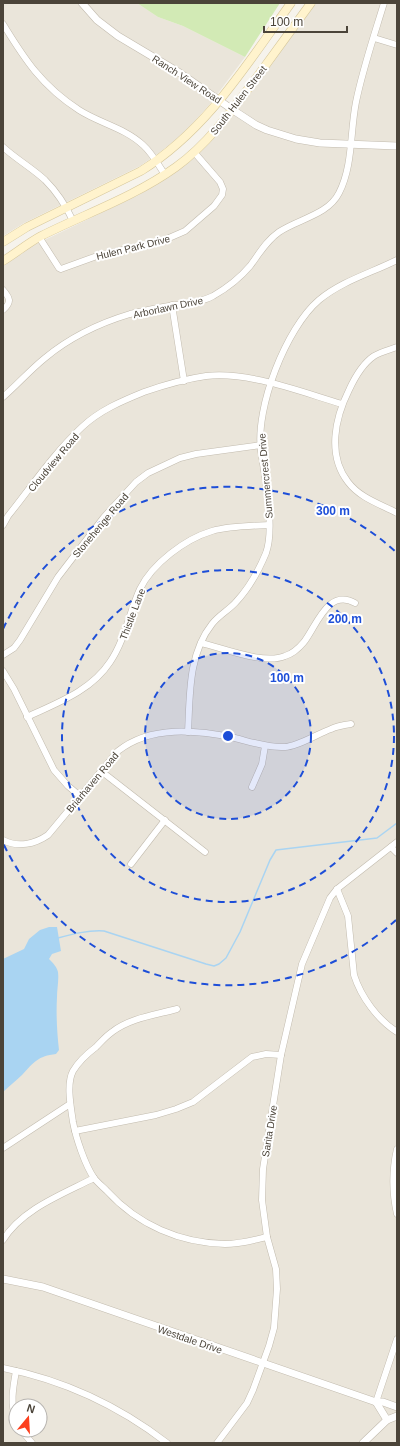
<svg xmlns="http://www.w3.org/2000/svg" width="400" height="1446" font-family="Helvetica,sans-serif">
  <rect width="100%" height="100%" fill="#f6f3ec"/>
  <g fill="#eae5da" fill-rule="evenodd">
    <polygon points="3,3 137,3 158,17 183,26 245,57 210,104 183,134 160,152 140,166 24,223 3,236"/>
    <path d="M316,3h81v1440h-394v-1177l27,-19 109,-52 24,-15 28,-21 16,-14 22,-24zM16,1406h24v24h-24z"/>
  </g>
  <polygon fill="#d2eab5" points="137,3 280,3 245,57 183,26 158,17"/>
  <path fill="#a9d4f2" d="M49,927h8l4,24 -9,3 -3,5c4,4 8,8 9,13 1,8 -1,17 -1,25 -1,18 0,35 2,53l-3,4c-18,2 -22,8 -34,21 -6,6 -13,11 -19,17v-133l21,-10 5,-10 11,-9z"/>
  <g fill="none" stroke-linecap="round" stroke-linejoin="round">
    <path stroke="#a9d4f2" stroke-width="1.5" d="M58,938c15,-4 30,-8 46,-7l102,33 8,2 5,-2 7,-6 14,-26 30,-72 6,-10 101,-12 20,-15"/>
    <g stroke="#c2bbae" stroke-width="7">
      <g id="minor">
        <path d="M3,24c22,36 39,62 76,86 20,13 46,18 64,35 9,8 15,19 22,30"/>
        <polyline points="374,38 397,45"/>
        <path d="M3,147c13,12 29,21 42,33 12,12 21,26 28,41"/>
        <polyline points="39,237 59,268 61,269 97,256 162,241 185,231 214,206 222,195 223,189 220,182 194,152"/>
        <path d="M3,290c7,8 9,12 0,20"/>
        <polyline points="172,305 184,381"/>
        <path d="M397,347c-8,3 -16,5 -23,9 -12,8 -19,21 -25,34 -14,28 -22,65 -1,92 12,16 32,22 49,31"/>
        <path d="M3,397c14,-12 27,-27 42,-39 24,-20 55,-35 85,-44 13,-3 26,-6 39,-8 14,-2 31,-3 44,-10 14,-8 26,-17 37,-30 9,-12 16,-25 29,-34 19,-13 49,-17 60,-39 14,-27 11,-61 17,-91 7,-34 18,-66 28,-99"/>
        <path d="M3,525l5,-9c24,-30 46,-63 74,-89 18,-17 40,-26 62,-35 20,-7 41,-13 62,-16 42,-5 95,16 136,28"/>
        <path d="M201,643c22,5 63,22 84,13 7,-2 14,-8 19,-14 13,-17 24,-54 51,-39"/>
        <polyline points="3,655 14,648 20,640 58,577 104,517 136,482 148,473 180,458 196,454 261,445"/>
        <polyline points="3,671 14,689 54,770 68,786 80,796"/>
        <path d="M27,717c30,-14 64,-26 83,-55 15,-22 19,-49 30,-73 12,-25 45,-50 72,-58 18,-5 38,-5 57,-6"/>
        <path d="M188,732c2,-36 0,-78 24,-108 7,-9 17,-14 24,-22 13,-14 23,-32 30,-49 9,-25 -1,-75 -5,-102 -6,-43 25,-123 58,-151 23,-19 52,-27 78,-40"/>
        <polyline points="101,771 205,852"/>
        <polyline points="252,787 262,764 265,746"/>
        <path d="M3,840c15,8 32,4 45,-5l70,-84c33,-26 78,-21 117,-13 16,4 33,10 50,9 14,-1 32,-13 46,-18 6,-3 13,-4 20,-5"/>
        <polyline points="391,847 397,853"/>
        <polyline points="131,864 165,820"/>
        <path d="M337,889l11,27 6,59c7,22 24,45 43,57"/>
        <path d="M177,1009c-22,6 -47,9 -65,23 -6,4 -11,10 -16,15 -8,6 -17,14 -23,24 -7,13 -2,37 0,51 3,16 12,43 21,56 4,5 9,9 13,13 31,34 73,52 118,53 15,0 29,-4 42,-7"/>
        <polyline points="75,1131 156,1115 176,1109 193,1102 252,1057 266,1054 281,1055"/>
        <polyline points="3,1148 70,1104"/>
        <path d="M397,1149c-5,22 -5,43 0,65"/>
        <path d="M3,1240c19,-31 60,-46 91,-62"/>
        <path d="M3,1368c60,12 116,38 164,75"/>
        <polyline points="376,1402 397,1339"/>
        <path d="M16,1420c-6,-17 -3,-32 0,-49"/>
        <polyline points="21,1430 32,1443"/>
        <polyline points="217,1443 247,1403 253,1390 269,1346 274,1328 277,1289 276,1269 267,1237 262,1200 263,1169 281,1055 302,964 330,898 337,889 397,842"/>
      </g>
    </g>
    <g stroke="#c2bbae" stroke-width="8">
      <g id="tertiary">
        <polyline points="82,3 97,20 118,36 180,73 233,110 256,125 267,130 296,139 320,143 397,146"/>
        <polyline points="3,1279 43,1287 376,1402 387,1420"/>
        <polyline points="376,1402 383,1402 397,1407"/>
        <polyline points="363,1443 387,1420 397,1416"/>
      </g>
    </g>
    <g stroke="#d6c79b" stroke-width="9">
      <g id="secondary">
        <path d="M3,242l24,-15 114,-56c66,-41 106,-107 150,-168"/>
        <path d="M3,261c13,-8 25,-18 38,-25 46,-23 93,-39 135,-69 33,-24 57,-58 81,-90 18,-25 36,-49 54,-74"/>
      </g>
    </g>
    <use href="#minor" stroke="#fff" stroke-width="6"/>
    <use href="#tertiary" stroke="#fff" stroke-width="7"/>
    <use href="#secondary" stroke="#fff3cd" stroke-width="8"/>
  </g>
  <circle cx="228" cy="736" r="83" fill="#1d4ed8" fill-opacity=".12"/>
  <g fill="none" stroke="#1d4ed8" stroke-width="2" stroke-dasharray="7 5">
    <circle cx="228" cy="736" r="83"/>
    <circle cx="228" cy="736" r="166"/>
    <path d="M396 920A249 249 0 0 1 3 843M3 629A249 249 0 0 1 396 552"/>
  </g>
  <g text-anchor="middle" stroke-width="4" stroke-linejoin="round" paint-order="stroke">
    <g font-size="10" fill="#4b4439" stroke="#fff">
      <text transform="translate(187 79) rotate(33)" y="4">Ranch View Road</text>
      <text transform="translate(238 100) rotate(-52)" y="4">South Hulen Street</text>
      <text transform="translate(133 247) rotate(-14)" y="4">Hulen Park Drive</text>
      <text transform="translate(168 307) rotate(-12)" y="4">Arborlawn Drive</text>
      <text transform="translate(53 462) rotate(-50)" y="4">Cloudview Road</text>
      <text transform="translate(265 476) rotate(-95)" y="4">Summercrest Drive</text>
      <text transform="translate(100 525) rotate(-50)" y="4">Stonehenge Road</text>
      <text transform="translate(132 614) rotate(-69)" y="4">Thistle Lane</text>
      <text transform="translate(92 782) rotate(-50)" y="4">Briarhaven Road</text>
      <text transform="translate(269 1131) rotate(-81)" y="4">Sarita Drive</text>
      <text transform="translate(190 1339) rotate(19)" y="4">Westdale Drive</text>
    </g>
  </g>
  <circle cx="228" cy="736" r="6" fill="#1d4ed8" stroke="#fff" stroke-width="2"/>
  <g font-size="12" text-anchor="middle" font-weight="bold" fill="#1d4ed8" stroke="#fff" stroke-width="4" stroke-linejoin="round" paint-order="stroke">
    <text x="333" y="515">300 m</text>
    <text x="345" y="623">200 m</text>
    <text x="287" y="682">100 m</text>
  </g>
  <rect width="400" height="1446" fill="none" stroke="#4b4439" stroke-width="8"/>
  <g transform="translate(28 1418) rotate(18)"><circle r="19" fill="#ffffff" stroke="#b7b4b0"/>
  <path d="M0-3L7 15L0 10L-7 15Z" fill="#fc3f1d"/>
  <text y="-6" font-size="11" font-weight="bold" text-anchor="middle" fill="#4b4439">N</text>
  </g>
  <path d="M264 26v6h83v-6" fill="none" stroke="#4b4439" stroke-width="2"/>
  <text x="270" y="26" font-size="12" fill="#4b4439" stroke="#ffffff" stroke-width="3" paint-order="stroke">100 m</text>
</svg>
